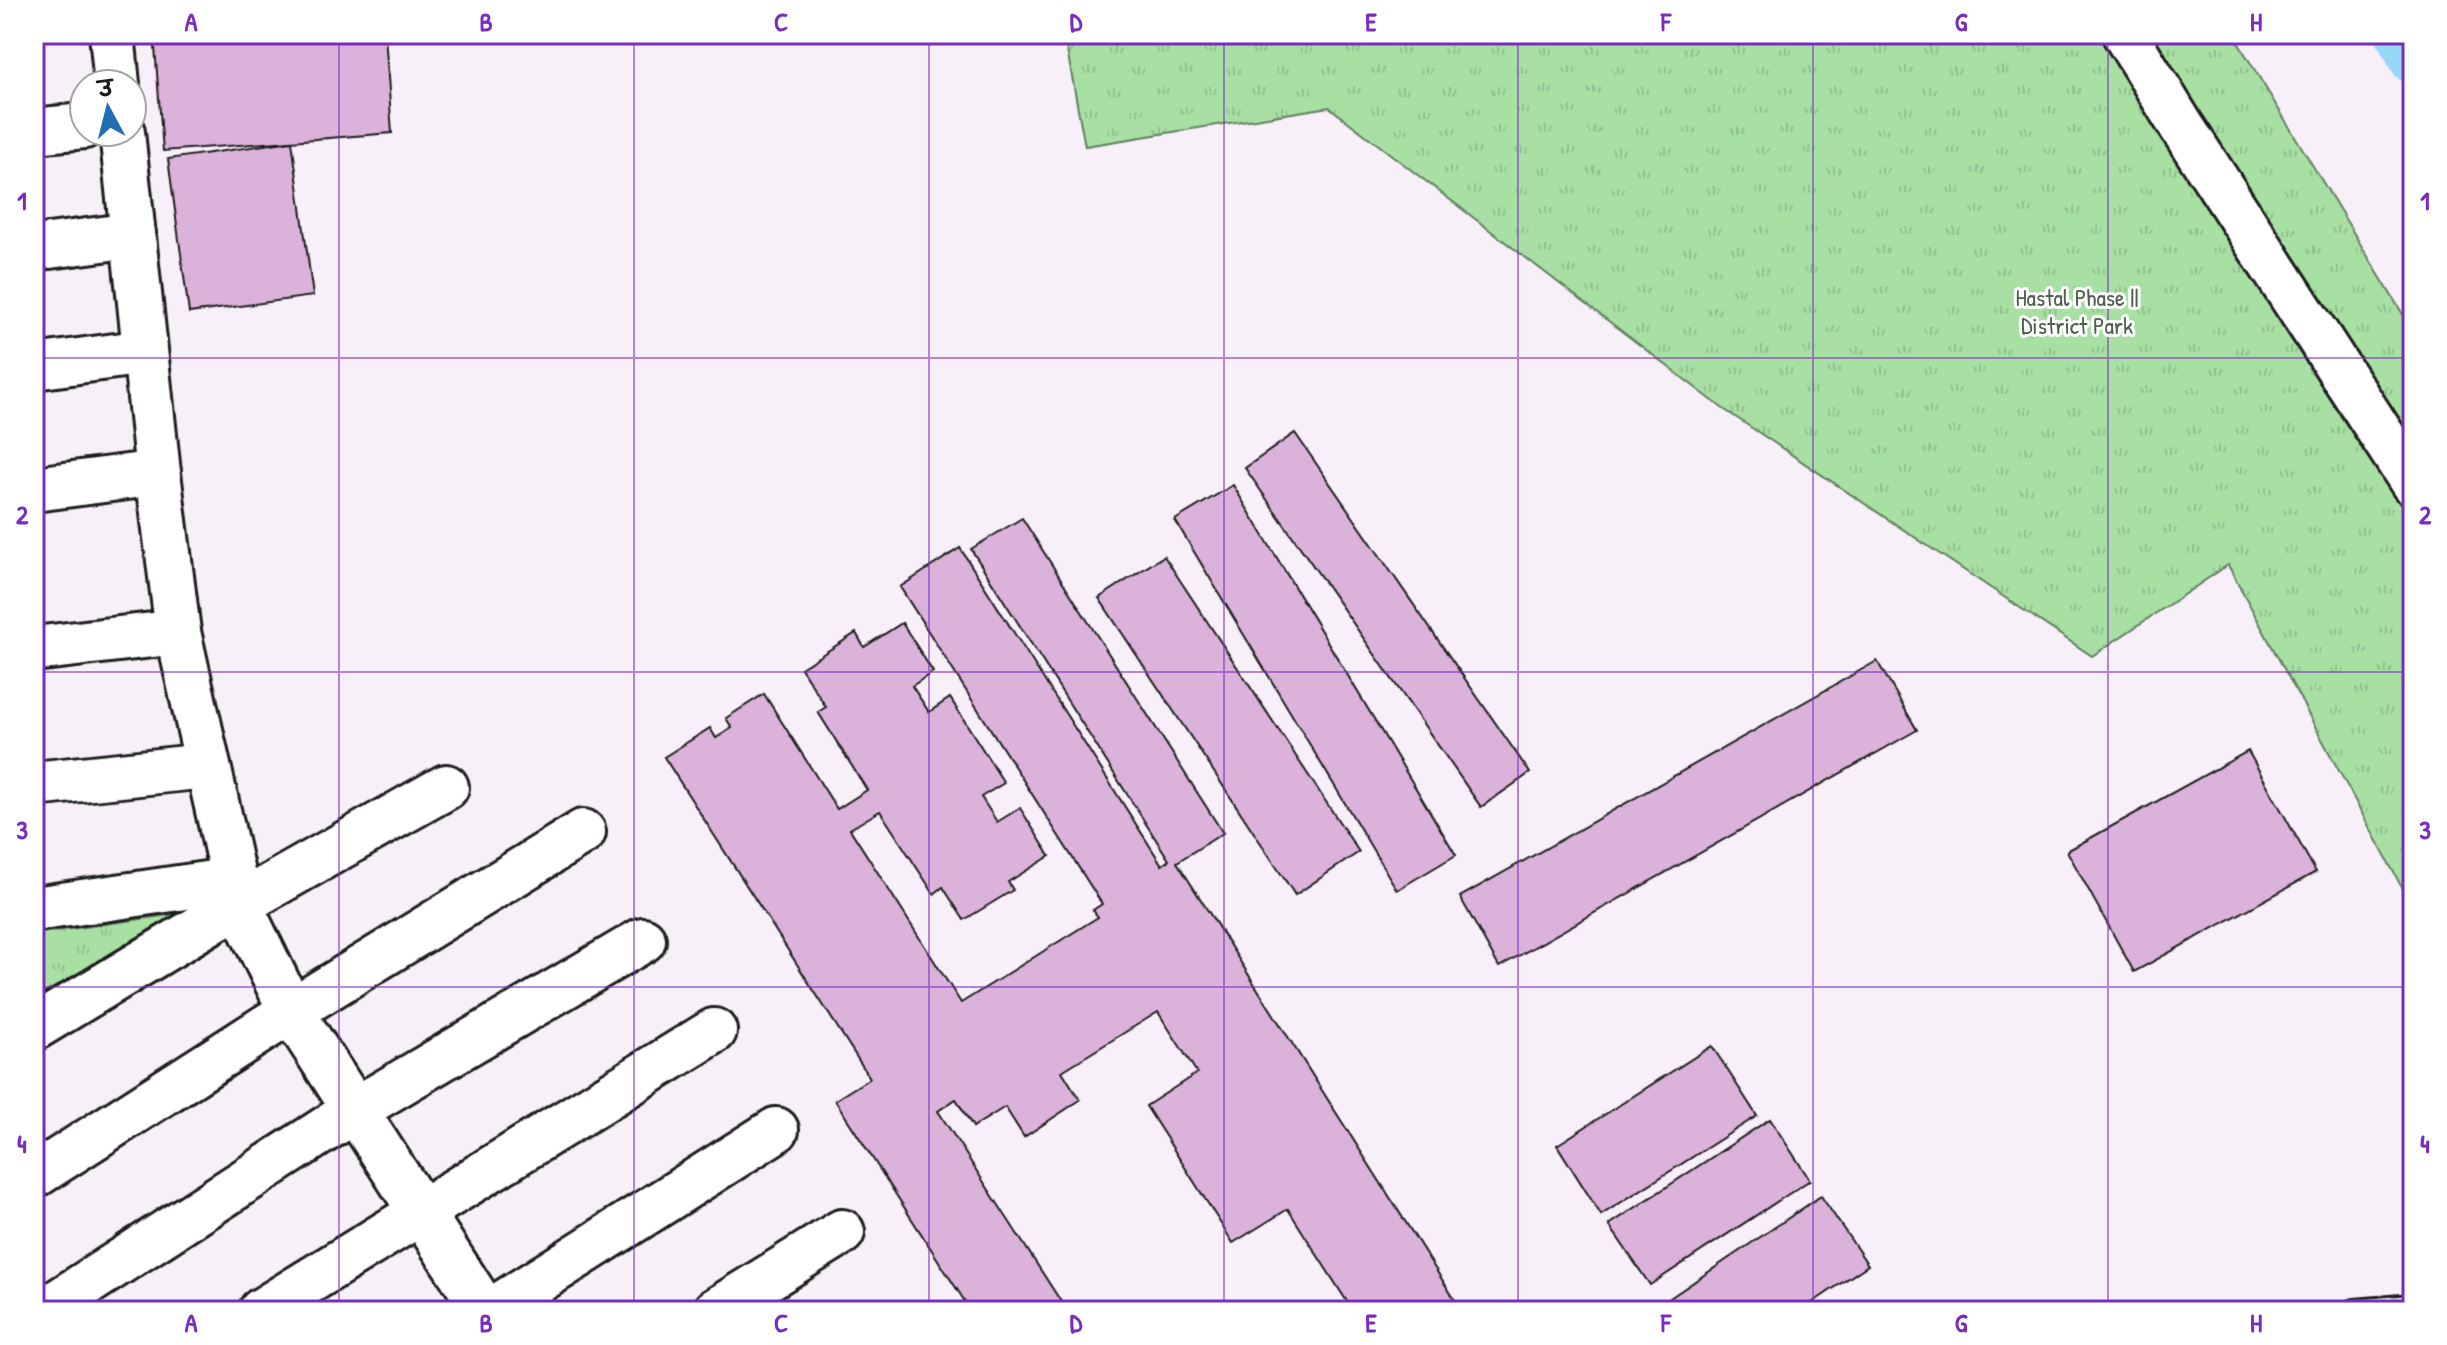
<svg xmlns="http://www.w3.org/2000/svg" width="2447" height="1345" font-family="'Patrick Hand','Playpen Sans Deva',sans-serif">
  <defs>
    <pattern id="park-tufts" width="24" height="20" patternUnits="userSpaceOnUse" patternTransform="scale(2)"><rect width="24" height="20" fill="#a8e0a4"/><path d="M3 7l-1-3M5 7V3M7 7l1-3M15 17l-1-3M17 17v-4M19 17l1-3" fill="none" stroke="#90c08d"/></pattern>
  </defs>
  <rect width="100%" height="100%" fill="#f8f0f8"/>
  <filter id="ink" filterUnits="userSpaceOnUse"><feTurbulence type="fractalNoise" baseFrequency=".0125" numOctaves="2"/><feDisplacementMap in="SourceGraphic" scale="16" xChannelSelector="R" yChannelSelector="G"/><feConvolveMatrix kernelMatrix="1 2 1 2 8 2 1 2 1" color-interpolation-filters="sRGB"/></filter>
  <g filter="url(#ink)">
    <g fill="url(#park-tufts)" stroke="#627e60" stroke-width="2">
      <polygon points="1064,34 2233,34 2413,331 2413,908 2228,565 2092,656 1722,408 1329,107 1085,146"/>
      <polygon points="184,913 34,1010 34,934"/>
    </g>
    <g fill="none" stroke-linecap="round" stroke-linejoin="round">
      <polyline stroke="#97d8f8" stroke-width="46" points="2398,34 2413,61"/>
    </g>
    <g fill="#dbb3da" stroke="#1c1c1c" stroke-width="2">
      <polygon points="154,34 385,34 392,133 163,151"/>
      <polygon points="292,141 313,296 189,313 168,159"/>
      <polygon points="1295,433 1530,773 1481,807 1245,468"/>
      <polygon points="1233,485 1456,855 1397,890 1175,520"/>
      <polygon points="1022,518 1223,833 1177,862 1462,1311 1353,1311 1288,1209 1233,1243 1146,1106 1197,1073 1158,1012 1062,1071 1080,1100 1024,1137 1005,1107 973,1127 956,1099 938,1111 1067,1311 971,1311 835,1100 870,1078 664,757 710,728 716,738 732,728 726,718 764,694 837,809 867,790 818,712 826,707 801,668 856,633 864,647 902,623 933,672 912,686 929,712 950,698 1004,783 981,797 997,822 1020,808 1050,856 1008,882 1013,890 964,920 943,887 934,894 880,811 850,829 961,1003 1098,917 1093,910 1102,904 900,587 960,548 1162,865 1169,860 971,549"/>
      <polygon points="1164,556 1359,852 1295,895 1099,598"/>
      <polygon points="1877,661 1917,730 1499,967 1460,897"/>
      <polygon points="2248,751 2316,872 2134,972 2067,851"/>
      <polygon points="1712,1046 1757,1116 1601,1215 1557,1145"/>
      <polygon points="1770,1119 1810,1180 1650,1285 1609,1225"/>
      <polygon points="1821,1196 1868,1265 1800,1311 1679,1311 1670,1298"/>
    </g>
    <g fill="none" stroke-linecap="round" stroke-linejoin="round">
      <g stroke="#1c1c1c" stroke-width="28">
        <polyline id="service" points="2355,1311 2413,1306"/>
      </g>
      <g stroke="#1c1c1c" stroke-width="50">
        <g id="minor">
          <polyline points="112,34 117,84"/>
          <polyline points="34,131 84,126"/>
          <polyline points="122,132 158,473 178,632 239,904 291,1011 485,1311"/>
          <polyline points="34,248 133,235"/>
          <polyline points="34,367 145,352"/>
          <polyline points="34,489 158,473"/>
          <polyline points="34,649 178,632"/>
          <polyline points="34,784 206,766"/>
          <polyline points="34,909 234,880"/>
          <polyline points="34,1028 239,904 446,787"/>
          <polyline points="34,1176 291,1011 583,832"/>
          <polyline points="44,1311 355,1110 643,940"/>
          <polyline points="261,1311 714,1031"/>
          <polyline points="491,1311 776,1130"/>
          <polyline points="715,1311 842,1232"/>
        </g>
      </g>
      <g stroke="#1c1c1c" stroke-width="50">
        <polyline id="tertiary" points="2125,34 2180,124 2413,483"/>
      </g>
      <use href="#service" stroke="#fff" stroke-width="22"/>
      <use href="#minor" stroke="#fff" stroke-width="44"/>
      <use href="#tertiary" stroke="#fff" stroke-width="44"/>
    </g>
  </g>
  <path fill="none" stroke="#7b2cbf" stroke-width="2" stroke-opacity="0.55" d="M339,34v1277M634,34v1277M929,34v1277M1224,34v1277M1518,34v1277M1813,34v1277M2108,34v1277M34,358h2379M34,672h2379M34,987h2379"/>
  <g text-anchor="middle" stroke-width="6" stroke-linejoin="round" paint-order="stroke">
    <g font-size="24" fill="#4d614c" stroke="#fff">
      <text x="2077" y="306">Hastal Phase ||<tspan x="2077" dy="28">District Park</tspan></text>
    </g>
  </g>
  <rect width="2447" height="1345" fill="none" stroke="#fff" stroke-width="88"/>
  <g transform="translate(108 108) rotate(353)"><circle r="38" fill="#ffffff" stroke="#a4a4a4" stroke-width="2"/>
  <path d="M0-6L14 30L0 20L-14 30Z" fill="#1f6fb2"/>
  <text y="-12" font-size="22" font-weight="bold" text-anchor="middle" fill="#1c1c1c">उ</text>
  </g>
  <rect x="44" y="44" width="2359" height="1257" fill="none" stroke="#7b2cbf" stroke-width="3"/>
  <g font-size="26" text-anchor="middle" font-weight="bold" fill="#7b2cbf">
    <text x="191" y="31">A</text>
    <text x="486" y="31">B</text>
    <text x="781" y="31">C</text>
    <text x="1076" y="31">D</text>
    <text x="1371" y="31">E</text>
    <text x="1666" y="31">F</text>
    <text x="1961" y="31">G</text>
    <text x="2256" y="31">H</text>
    <text x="22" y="210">1</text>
    <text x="2425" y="210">1</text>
    <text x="22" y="524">2</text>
    <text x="2425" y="524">2</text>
    <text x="22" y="839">3</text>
    <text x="2425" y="839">3</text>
    <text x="22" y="1153">4</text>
    <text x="2425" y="1153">4</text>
    <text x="191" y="1332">A</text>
    <text x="486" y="1332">B</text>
    <text x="781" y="1332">C</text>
    <text x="1076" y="1332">D</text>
    <text x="1371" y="1332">E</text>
    <text x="1666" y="1332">F</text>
    <text x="1961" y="1332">G</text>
    <text x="2256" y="1332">H</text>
  </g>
</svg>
